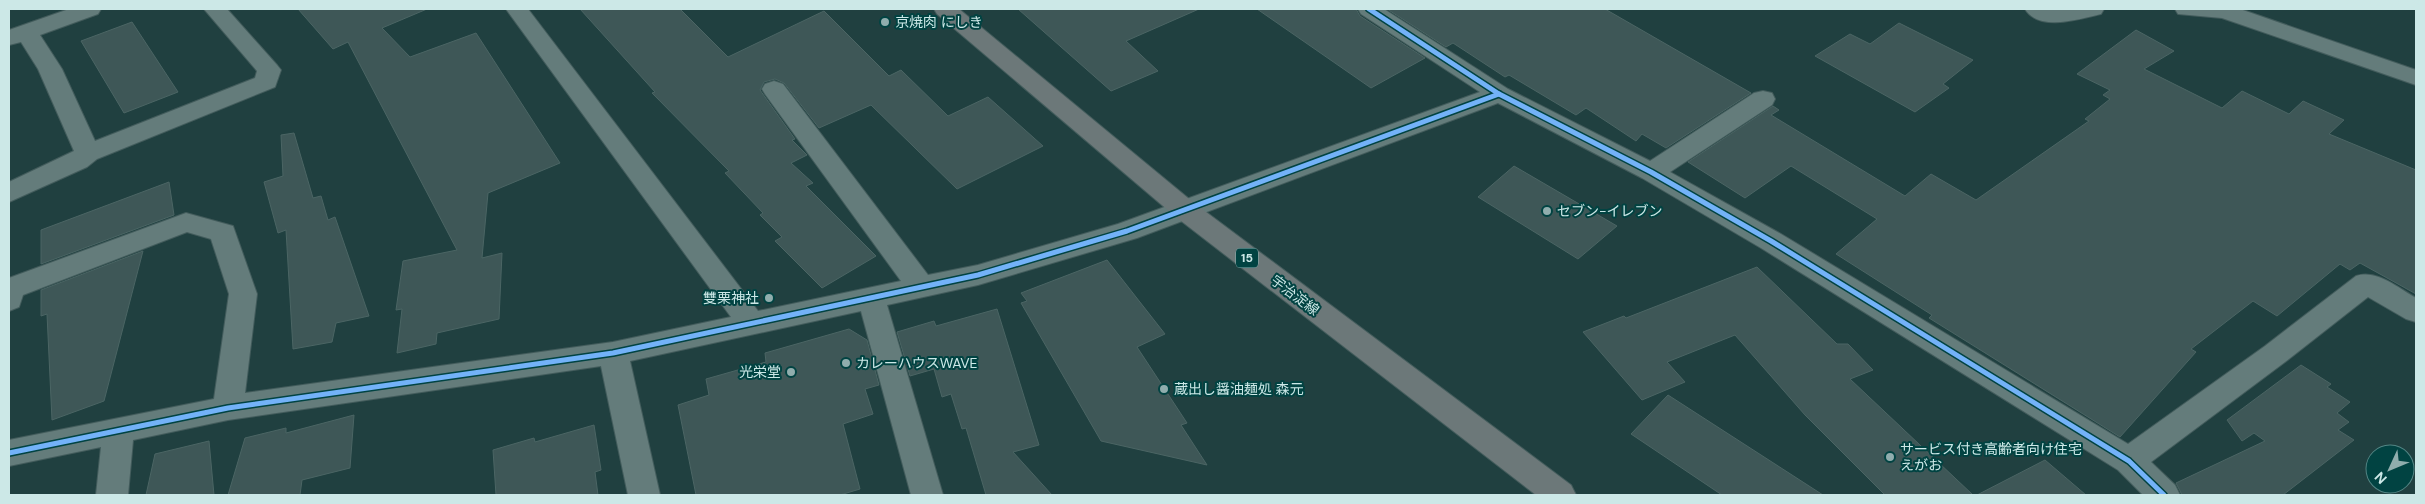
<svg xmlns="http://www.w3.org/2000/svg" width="2425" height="504" font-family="'DM Sans','Noto Sans JP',sans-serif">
  <rect width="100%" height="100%" fill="#204040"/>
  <g fill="#3e5757" stroke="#4b6564">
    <polygon points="298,9 427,9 382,28 410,57 476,33 560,163 488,193 482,258 502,253 499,319 437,333 436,344 397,353 402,309 396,310 403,261 457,250 348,42 333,49"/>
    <polygon points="580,9 680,9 728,57 824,11 889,76 901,70 948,116 988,97 1043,146 957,189 871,105 819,128 784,83 775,79 764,82 760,90 795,139 792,140 807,155 791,163 813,183 806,186 876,256 822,288 775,241 782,237 760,215 763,213 725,173 729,171 652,93 655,92"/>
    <polygon points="1018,9 1199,9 1126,41 1158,71 1111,91"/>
    <polygon points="1257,9 1356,9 1360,16 1425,58 1371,88"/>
    <polygon points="1387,9 1605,9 1751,93 1666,148 1642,134 1636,141 1586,108 1576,115 1509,75 1505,77 1453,43 1446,47"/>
    <polygon points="132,22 178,92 124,113 81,41"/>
    <polygon points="1899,23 1973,60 1943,84 1949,88 1915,112 1815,56 1850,34 1870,44"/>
    <polygon points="2136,30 2174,51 2144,69 2222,108 2242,91 2289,114 2303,101 2344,120 2329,134 2416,170 2416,294 2360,263 2350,270 2340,264 2277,316 2253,301 2191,349 2196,352 2120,437 1929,318 1932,315 1836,254 1877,219 1791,166 1745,198 1688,162 1773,106 1779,110 1771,115 1905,196 1931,174 1976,200 2089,121 2085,119 2110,99 2103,95 2110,90 2077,74"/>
    <polygon points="294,133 313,198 321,196 328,220 335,217 369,316 336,323 332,342 293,349 286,230 278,233 264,182 283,176 281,135"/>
    <polygon points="1514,166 1617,226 1578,259 1478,197"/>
    <polygon points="169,182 174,215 41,264 41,230"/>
    <polygon points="143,251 104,401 52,420 47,314 41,316 41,290"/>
    <polygon points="1107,260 1165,334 1137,347 1187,423 1181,425 1207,465 1101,441 1021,303 1027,301 1021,293"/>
    <polygon points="1757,267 1837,344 1848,344 1873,370 1850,379 1973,495 1885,495 1805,415 1735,335 1667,362 1685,382 1642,400 1583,332 1624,316 1626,318"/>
    <polygon points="997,309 1039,445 1013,452 1052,495 986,495 966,428 962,429 951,394 942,397 934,369 910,376 897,332 934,321 936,326"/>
    <polygon points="849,329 867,340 879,385 865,389 873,414 843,424 860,489 840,495 696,495 678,405 709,395 706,379 766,362 765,353"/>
    <polygon points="2301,365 2331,384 2327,387 2350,402 2337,413 2349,422 2338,430 2354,440 2283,495 2182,495 2176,483 2265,441 2254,433 2242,441 2227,420"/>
    <polygon points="1668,395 1823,495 1722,495 1631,434"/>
    <polygon points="354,415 350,468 302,480 300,495 228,495 245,438 286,428 286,433"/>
    <polygon points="594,425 601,470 595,472 598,495 496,495 493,450 534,438 535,442"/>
    <polygon points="209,441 214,495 146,495 155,454"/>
    <polygon points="2045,460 2086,495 1977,495"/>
  </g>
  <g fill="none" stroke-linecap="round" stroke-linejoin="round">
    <g stroke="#435c5c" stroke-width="2">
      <g id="minor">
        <polygon points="69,9 101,9 98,14 40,35 62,69 95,141 255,78 257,71 204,9 227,9 277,65 281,70 275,87 97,159 87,167 9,202 9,182 74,151 38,69 21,42 9,45 9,30"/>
        <path d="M506,9h22l230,302 143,-30 -136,-187 -3,-5 3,-5 9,-3 9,3 145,191 50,-10 140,-41 362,-132 -119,-78 -3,-5h26l124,80 142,72 104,-68 9,-2 9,2 3,6 -3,6 -102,67 111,62 347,210 137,-98 91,-70c21,-7 42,12 60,22v24l-10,-3 -38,-22 -83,65 -134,100 24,23 5,10h-37l-25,-25 -357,-222 -119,-70 -144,-75 -361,135 -159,47 -91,20 56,190h-32l-50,-184 -231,50 30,134h-32l-27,-129 -373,54 -95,20 -5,55h-32l5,-48 -92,19v-26l205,-41 15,-105 -18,-55 -24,-7 -164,63 -4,12 -10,4v-33l177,-65 47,13 24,68 -12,99 368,-51 118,-25z"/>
        <path d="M2025,9h79l-3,5c-21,5 -62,18 -76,-5z"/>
        <polygon points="2175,9 2240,9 2416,70 2416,85 2222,18 2178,14"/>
      </g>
    </g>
    <g stroke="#435c5c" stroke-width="2">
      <polygon id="major" points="934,9 959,9 1194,203 1571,485 1576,495 1536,495 1176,217 937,14"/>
    </g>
    <use href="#minor" fill="#647c7b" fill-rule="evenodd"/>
    <use href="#major" fill="#6c7879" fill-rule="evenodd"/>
    <g stroke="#014342" stroke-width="8">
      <g id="cycleway">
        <polyline points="1369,9 1499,94 1651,172 1771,241 2129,461 2164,495"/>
        <polyline points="9,453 228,408 613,353 978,275 1127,231 1499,94"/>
      </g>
    </g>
    <use href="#cycleway" stroke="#73b2f8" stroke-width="5"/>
  </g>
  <g fill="#90adad" stroke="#014342" stroke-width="2">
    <circle cx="885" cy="22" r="5"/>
    <circle cx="1547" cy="211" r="5"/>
    <circle cx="769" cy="298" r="5"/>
    <circle cx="846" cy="363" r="5"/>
    <circle cx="791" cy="372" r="5"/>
    <circle cx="1164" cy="389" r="5"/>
    <circle cx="1890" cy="457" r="5"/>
  </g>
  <g text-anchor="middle" stroke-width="4" stroke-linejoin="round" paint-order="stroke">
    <rect fill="#014342" stroke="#8fb6b6" stroke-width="1" x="1236" y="248.5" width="22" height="19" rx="4"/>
    <g font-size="12" font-weight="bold" fill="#cce8e7">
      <text x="1247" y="262">15</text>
    </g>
    <g font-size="14" fill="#cce8e7" stroke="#014342" text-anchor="start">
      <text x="895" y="27">京焼肉 にしき</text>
      <text x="1557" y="216">セブン-イレブン</text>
      <text x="759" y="303" text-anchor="end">雙栗神社</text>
      <text x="856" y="368">カレーハウスWAVE</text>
      <text x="781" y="377" text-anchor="end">光栄堂</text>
      <text x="1174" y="394">蔵出し醤油麺処 森元</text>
      <text x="1900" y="454">サービス付き高齢者向け住宅<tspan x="1900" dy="16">えがお</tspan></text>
    </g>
    <g font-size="14" fill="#cce8e7" stroke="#014342">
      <text transform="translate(1295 295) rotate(37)" y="5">宇治淀線</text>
    </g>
  </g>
  <rect width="2425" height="504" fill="none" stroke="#cce8e7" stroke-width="20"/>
  <g transform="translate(2390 469) rotate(226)"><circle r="24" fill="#014342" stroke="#528584"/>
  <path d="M0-4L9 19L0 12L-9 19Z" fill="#90adad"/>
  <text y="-8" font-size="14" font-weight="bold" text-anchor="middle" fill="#cce8e7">N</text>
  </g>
</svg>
